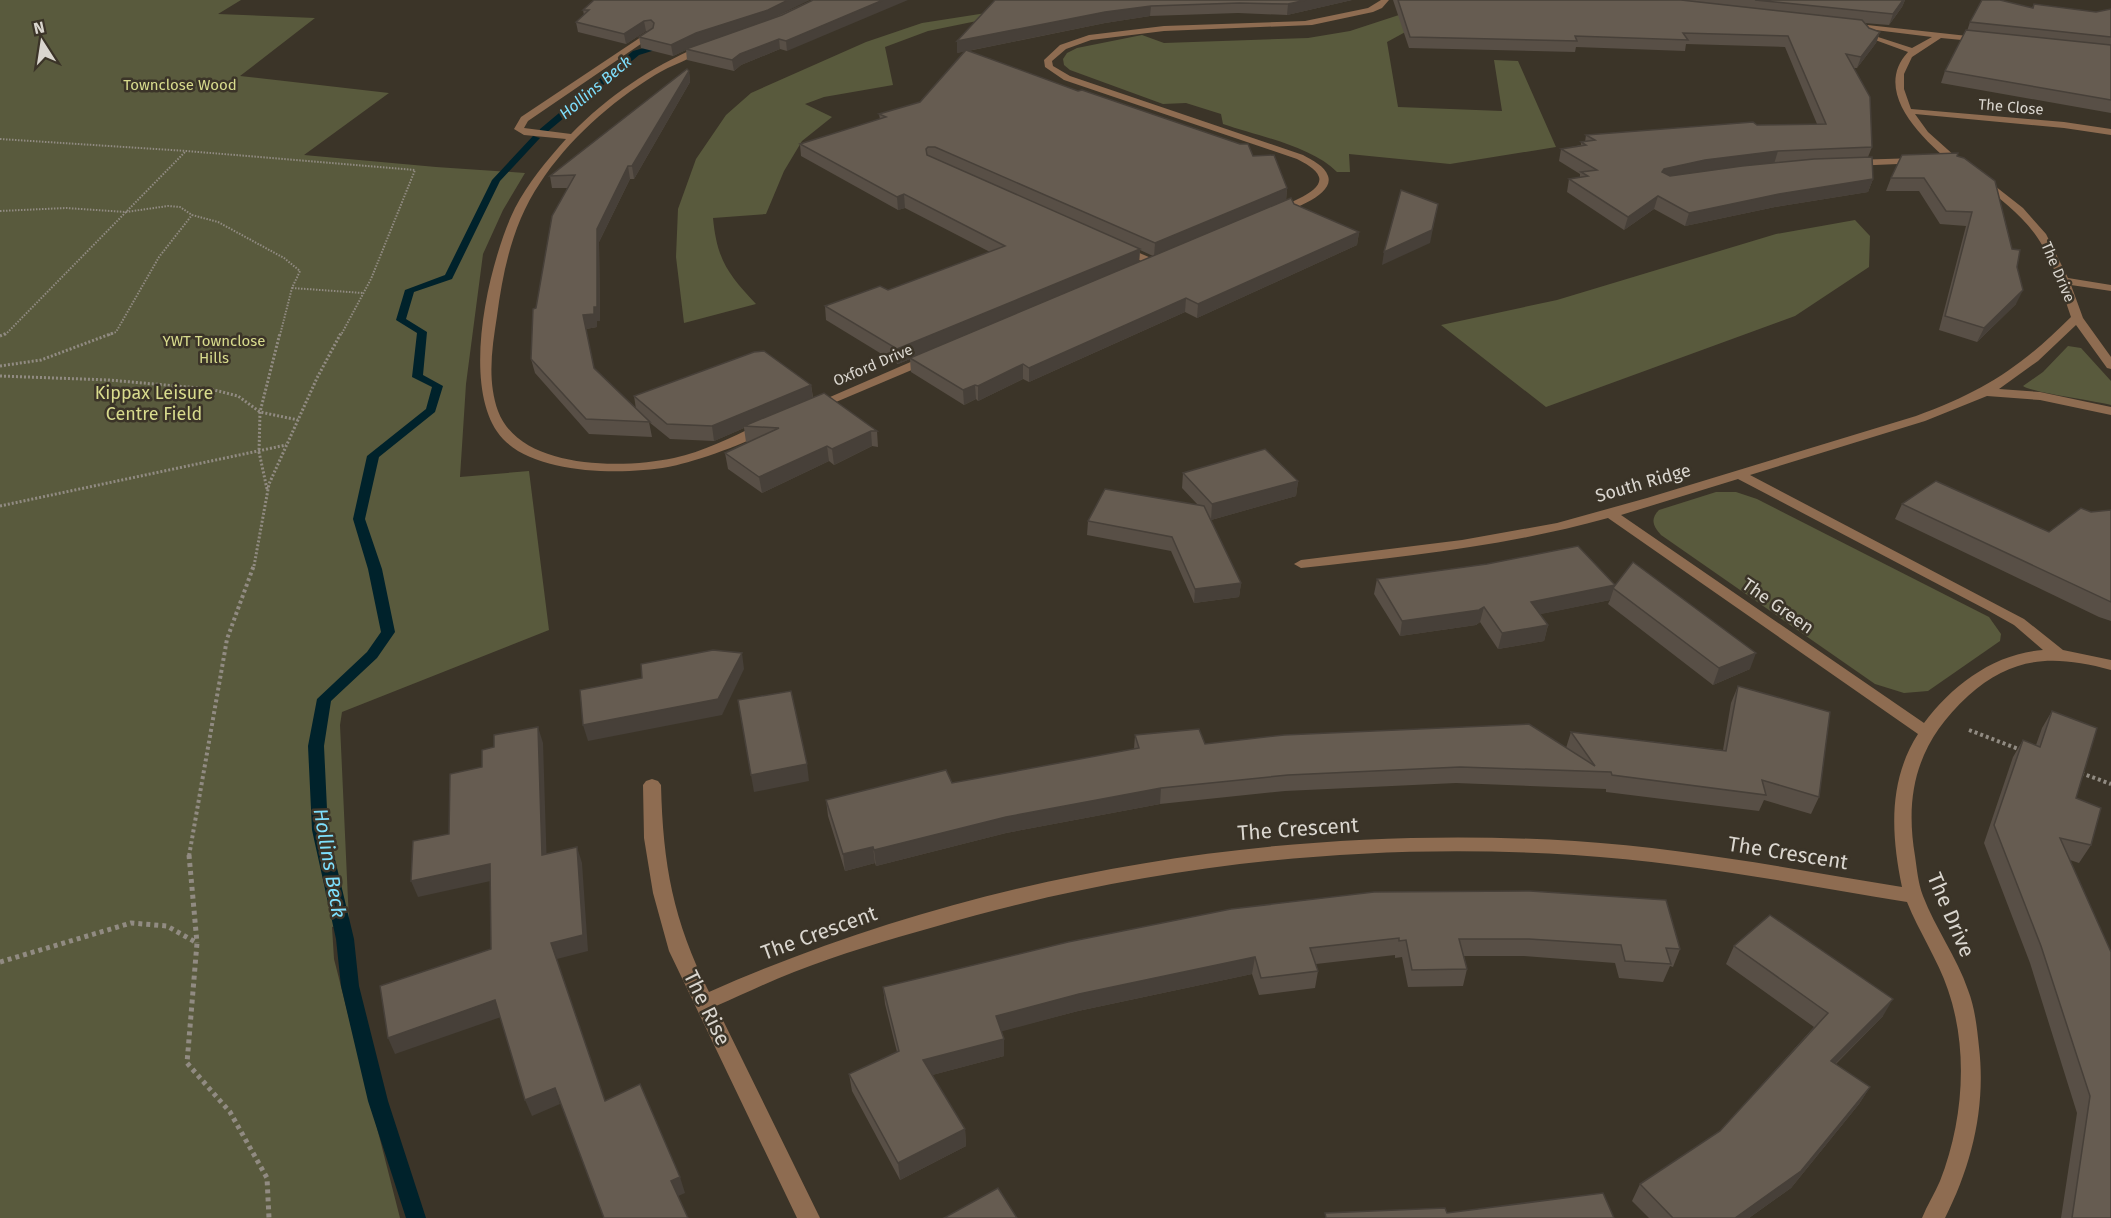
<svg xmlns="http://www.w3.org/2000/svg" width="2111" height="1218" font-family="'Fira Sans',sans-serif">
  <rect width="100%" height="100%" fill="#3b3428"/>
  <g fill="#595a3d">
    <polygon points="0,0 241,0 218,14 315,18 240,76 389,93 304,155 436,167 525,173 503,210 483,254 466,384 460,477 529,471 549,630 342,712 340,725 349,922 332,927 334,959 400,1218 0,1218"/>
    <path d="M999,11l17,2 -88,18 -43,16 8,38 -69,12 -19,7 27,13 -30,24 -18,30 -18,43 -53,4c4,42 15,56 43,86l-72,19 -8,-66 2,-48 18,-50 30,-44 25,-22 115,-51 56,-19z"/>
    <path d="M1402,14l7,16 -22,12 11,65 104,4 -8,-51 24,1 38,86 -106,17 -101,-10 1,18h-13c-26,-26 -79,-36 -114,-48l-2,-10 -35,-11 -23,1 -93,-34 -6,-5 -1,-6 4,-6 10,-5 65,-13 22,8 144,-5 42,-7z"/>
    <polygon points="1855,220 1870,236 1869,267 1795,316 1546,407 1441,325 1557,300 1776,234"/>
    <path d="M2068,346l13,2 30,33v24c-16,-4 -81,-13 -88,-19l20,-14z"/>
    <path d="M1716,492h20l21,7 232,118 12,17 -1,7 -72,50 -24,2 -29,-9 -214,-149c-8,-9 -11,-16 -2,-25z"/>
  </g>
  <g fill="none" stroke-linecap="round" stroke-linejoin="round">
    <g fill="#00222b" fill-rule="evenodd">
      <polygon points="665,42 669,44 668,46 639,55 546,133 540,133 540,129 633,51"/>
      <polygon points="533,136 540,138 500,181 452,279 414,292 406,319 427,332 423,375 443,386 435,412 379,457 365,519 382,569 395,632 377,658 331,701 324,746 328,830 354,939 359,986 388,1101 426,1218 406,1218 368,1101 341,986 336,939 312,830 308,746 317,699 367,652 381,632 368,569 353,519 367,456 426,409 432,387 412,377 417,333 396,320 405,290 445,275 492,180"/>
    </g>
    <g stroke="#918b82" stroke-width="2" stroke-dasharray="1.5 1.5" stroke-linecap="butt">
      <polyline points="0,139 187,151 415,170 371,279 341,335"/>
      <polyline points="0,211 66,208 126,212 168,206 180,207 192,215 218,222 284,258 300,271 292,288 280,335"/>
      <polyline points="292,288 363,293"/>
      <polyline points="5,335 186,151"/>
      <polyline points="109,335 116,332 159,257 192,215"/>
    </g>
    <g stroke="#918b82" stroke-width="3" stroke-dasharray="2 2" stroke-linecap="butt">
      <polyline points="0,336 7,333"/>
      <polyline points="0,366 41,360 113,333"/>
      <polyline points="0,376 109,380 210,389 238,396 260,412 298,420"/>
      <polyline points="267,489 259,452 260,412 280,333"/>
      <polyline points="0,506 286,445"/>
      <polyline points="254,566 269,484 317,378 341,333"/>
    </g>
    <g stroke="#918b82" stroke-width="4" stroke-dasharray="3 3" stroke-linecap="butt">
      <polyline points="1969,730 2021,750"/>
      <polyline points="2081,773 2111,784"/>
      <polyline points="189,856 227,639 254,565"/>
    </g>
    <g stroke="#918b82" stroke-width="5" stroke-dasharray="4 4" stroke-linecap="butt">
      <polyline points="189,855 197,943"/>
      <polyline points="0,962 131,923 167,926 197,943 187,1063 230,1112 267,1178 269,1218"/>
    </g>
    <g fill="#8e6c51" fill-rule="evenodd">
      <path d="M1381,0h8l-7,8 -9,4 -61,13 -148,6 -73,9 -25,9 -14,12 1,5 17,10 233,79c9,5 22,11 25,21 7,19 -39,35 -53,39l-5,-3 1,-2c11,-4 53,-18 48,-33 -3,-9 -15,-14 -22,-18l-233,-79 -19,-13 -1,-7 16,-15 29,-10 75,-9 141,-5 63,-13z"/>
      <path d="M1849,23l137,15 1,2 -4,2 -42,-4 -29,19 -8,17v15l7,20 153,13 47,7v6l-47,-7 -149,-14 13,18 38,34 -8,2c-31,-24 -88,-75 -50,-116l-41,-15 -6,-3 -2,-6 -13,-1v-4zM1867,29l65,8 -20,11 -34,-11z"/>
      <path d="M647,33l7,2 -126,86 -4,7 47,6c37,-38 80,-67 129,-88l7,2c-15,11 -36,17 -52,27 -44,27 -87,65 -115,108 -27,40 -37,87 -43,133 -5,32 -10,64 1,95 22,59 124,58 176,47 29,-6 57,-21 84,-33l5,-1 6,4c-12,13 -81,36 -101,39 -45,8 -131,8 -165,-28 -45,-48 -14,-178 12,-231 13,-25 32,-48 51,-69l-42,-4 -10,-6 7,-12z"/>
      <polygon points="1918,158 1923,161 1921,163 1852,166 1847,163 1852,160"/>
      <path d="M1980,179h6l37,29 23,26 22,44 43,7v6l-40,-6 12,33 28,39v12l-4,-1 -31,-43 -38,36 -39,28 41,3 71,15v8l-71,-15 -53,-4 -62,25 -175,54 274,144 39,31 48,10v10c-56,-15 -98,-15 -143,26 -49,45 -64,94 -53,160 2,13 3,27 8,40 12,32 34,61 45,94 7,18 9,38 11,57 7,60 -7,118 -34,171h-23c5,-13 13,-25 18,-37 23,-59 29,-130 8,-191 -10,-30 -29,-58 -41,-88 -110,-18 -221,-40 -333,-47 -216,-14 -432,11 -640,72 -47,13 -94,27 -140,45 -26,10 -52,23 -78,34l104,212h-23l-128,-267 -16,-58 -9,-55 -1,-53 3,-4 6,-2 6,2 3,4c2,80 12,135 48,207 269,-119 572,-169 866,-151 109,7 218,28 327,46 -11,-53 -14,-106 16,-153l-310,-216c-101,28 -204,39 -307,50l-7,-4 7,-4 161,-20 95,-17 90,-25 269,-82c67,-24 105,-49 155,-99 -9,-26 -18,-57 -34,-80 -15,-22 -37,-38 -57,-54zM1738,479l251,132 25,14 29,25c-48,3 -91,35 -119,73l-303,-208z"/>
      <polygon points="1121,245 1158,261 1159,263 1158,265 1150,265 1117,250 1116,248"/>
      <polygon points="929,354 935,358 933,361 817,410 813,411 807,407"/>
    </g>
  </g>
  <g fill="#584f46" fill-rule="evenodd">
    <polygon points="813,0 787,51 780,49 741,65 734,71 687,60 686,50 673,56 641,48 639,37 649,31 646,31 626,44 578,32 576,22 584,15 583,10 774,17"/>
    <path d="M995,0h357l-65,15 -49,-2 -88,3 -45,7 -137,28 285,105 34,32 -1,13 73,31 -2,13 -160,73 -12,-6 -156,70 -6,-3 -45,22 -2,-2 -12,6 -53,-33 -1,-13 -12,5 -72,-44 -1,-14 63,-16 102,-38 -85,-44 -7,2 -97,-54 -1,-12 80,-25 -1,-5 41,-12 45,-51 -8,2zM1140,250l13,6 -14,6z"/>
    <polygon points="1393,0 1905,0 1902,7 1889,25 1864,23 1869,28 1880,32 1876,43 1857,68 1853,68 1872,147 1868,157 1873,179 1868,192 1775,207 1685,226 1654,209 1624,230 1567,192 1569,179 1580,178 1580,174 1559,161 1561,149 1581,145 1581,142 1585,142 1586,135 1757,125 1817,124 1785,47 1686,44 1685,51 1576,47 1575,52 1409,48"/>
    <polygon points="2034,4 2096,12 2111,9 2111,113 1941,83 1945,71 1967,31 1970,22 2032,8"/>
    <polygon points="689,71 690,82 634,179 630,179 599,242 600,321 597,321 597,327 586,329 594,368 636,409 634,396 811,385 813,397 877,431 878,447 872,446 834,465 829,461 762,493 728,469 725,453 749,442 746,442 744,428 714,441 670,439 649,422 652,437 589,434 535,373 531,359 536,308 567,188 552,188 550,176"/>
    <polygon points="1957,156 2017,267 2016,304 1977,342 1939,330 1966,226 1940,224 1919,191 1886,191 1891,178"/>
    <polygon points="1183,473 1298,481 1296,496 1211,520 1210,518 1241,583 1239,597 1194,603 1171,551 1087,535 1088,521 1198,505 1182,488"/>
    <polygon points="1902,504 2049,532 2091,512 2111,510 2111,621 2099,617 1895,519"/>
    <polygon points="1377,579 1615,585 1750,669 1713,685 1608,604 1610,600 1540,614 1548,625 1544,641 1498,649 1480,622 1476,625 1400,636 1374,594"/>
    <polygon points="1738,686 1819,797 1811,814 1764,800 1759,811 1606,792 1606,789 1456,783 1285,791 1160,804 1006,833 876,866 875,863 845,871 828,816 826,800 952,783 1134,749 1135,735 1205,744 1566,748 1571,732 1723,750 1731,703"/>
    <polygon points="2052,711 2076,798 2091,845 2079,863 2070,860 2111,1218 2061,1218 2077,1113 2030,963 1984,843 2013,757 2023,740 2036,745 2042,728"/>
    <polygon points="1231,909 1680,949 1673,967 1670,966 1663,982 1619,978 1615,963 1524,956 1464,956 1467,969 1463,986 1408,987 1402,957 1395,958 1395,955 1316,964 1318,971 1315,988 1259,995 1252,974 1078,1011 1001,1031 1004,1056 932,1075 965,1129 966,1146 900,1180 852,1091 849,1074 897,1052 885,1004 883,987"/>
    <polygon points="1734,946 1883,1016 1836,1064 1870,1087 1859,1104 1791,1188 1749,1218 1649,1218 1632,1201 1640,1184 1720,1131 1814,1027 1726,964"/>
  </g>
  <g fill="#474039">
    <polygon points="788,0 810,0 769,20 686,49 686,50 673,56 671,45 696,33"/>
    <polygon points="883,0 908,0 787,51 786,41"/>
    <polygon points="1306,0 1352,0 1287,15 1288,4"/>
    <polygon points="1903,0 1905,0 1902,7 1889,25 1893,14"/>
    <polygon points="1151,6 1150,16 1105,23 957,53 957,41 1105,12"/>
    <polygon points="644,21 646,31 626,44 624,34"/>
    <polygon points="1880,32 1876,43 1857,68 1861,57"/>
    <polygon points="779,39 780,49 741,65 734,71 732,60 740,54"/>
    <polygon points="689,71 690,82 634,179 632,166"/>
    <polygon points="1778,151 1774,164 1661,182 1662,172 1664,169 1705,160"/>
    <polygon points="628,166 630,179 599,242 600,321 597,321 597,327 586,329 583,315 597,229"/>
    <polygon points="1873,179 1868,192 1775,207 1685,226 1689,213 1779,194"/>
    <polygon points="1287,188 1286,201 1154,257 1155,243"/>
    <polygon points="904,194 905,208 898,210 897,197"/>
    <polygon points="1658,196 1654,209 1624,230 1628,217"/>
    <polygon points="1438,204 1430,243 1382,265 1384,252"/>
    <polygon points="1359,232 1357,245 1197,318 1198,304"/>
    <polygon points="1140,249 1139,263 898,364 897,349"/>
    <polygon points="2023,290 2016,304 1977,342 1984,328"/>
    <polygon points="1186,298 1185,312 1029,382 1029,368"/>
    <polygon points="1023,364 1023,379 978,401 978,386"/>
    <polygon points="811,385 813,399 744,426 744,428 714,441 712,426"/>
    <polygon points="975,385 976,399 964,405 963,390"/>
    <polygon points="871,431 872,446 834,465 832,449"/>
    <polygon points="827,446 829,461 762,493 759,477"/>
    <polygon points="1298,481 1296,496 1211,520 1212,504"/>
    <polygon points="1241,583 1239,597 1194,603 1195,589"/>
    <polygon points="1615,585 1610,600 1527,617 1531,602"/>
    <polygon points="1484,607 1480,622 1476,625 1400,636 1402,621"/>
    <polygon points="1548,625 1544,641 1498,649 1502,633"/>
    <polygon points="742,653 744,669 722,715 588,741 583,725"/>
    <polygon points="1756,653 1750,669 1713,685 1719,668"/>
    <polygon points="538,727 543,743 547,871 542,855"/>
    <polygon points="807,764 809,781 754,792 751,775"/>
    <polygon points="1161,788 1160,804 1006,833 876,866 874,850 1006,817"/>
    <polygon points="577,847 582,863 588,951 557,959 551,943"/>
    <polygon points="873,847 875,863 845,871 843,854"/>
    <polygon points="490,864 495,880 418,897 411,881"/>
    <polygon points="1255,957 1252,974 1078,1011 996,1033 996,1016 1079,994"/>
    <polygon points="1893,999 1883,1016 1821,1078 1831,1061"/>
    <polygon points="495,1000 501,1017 395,1054 388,1038"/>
    <polygon points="1004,1039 1004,1056 925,1077 923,1060"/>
    <polygon points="1870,1087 1859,1104 1791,1188 1749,1218 1735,1218"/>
    <polygon points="555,1088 560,1104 532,1116 525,1100"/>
    <polygon points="965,1129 966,1146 900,1180 898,1163"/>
    <polygon points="680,1177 685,1193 676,1197 671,1181"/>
  </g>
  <g fill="#665c51" stroke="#474039" stroke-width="1.5">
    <polygon points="594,0 788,0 768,10 696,33 671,45 639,37 653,28 654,23 651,20 644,21 624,34 576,22 589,10 583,10"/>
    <polygon points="813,0 883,0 786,41 779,39 740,54 732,60 686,49 782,15"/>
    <polygon points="995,0 1306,0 1288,4 1239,3 1151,6 1105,12 957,41"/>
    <polygon points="1398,0 1681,0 1862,20 1869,28 1880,32 1861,57 1846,54 1870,97 1872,147 1778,151 1705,160 1664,169 1662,172 1670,176 1742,166 1814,159 1872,157 1873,179 1779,194 1689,213 1658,196 1628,217 1569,179 1588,176 1581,172 1597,170 1561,149 1586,145 1581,142 1595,140 1586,135 1753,122 1757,125 1826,124 1788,36 1683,33 1688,40 1575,36 1577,41 1410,37"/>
    <polygon points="1755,0 1903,0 1893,14"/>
    <polygon points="1982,0 2000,0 2033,8 2034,4 2096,12 2111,9 2111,37 1970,22"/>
    <polygon points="1966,30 2111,45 2111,100 1945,71"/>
    <polygon points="966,50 1078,91 1082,90 1240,144 1248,144 1253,156 1274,155 1287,188 1155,243 935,147 928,147 926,149 927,155 1140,249 897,349 825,306 880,286 888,290 1005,246 904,194 897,197 800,144 886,117 879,114 920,102"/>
    <polygon points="687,69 689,71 632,166 628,166 597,229 597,307 594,307 594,314 583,315 594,368 650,422 586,419 531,359 533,309 536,308 552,216 575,175 550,176"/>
    <polygon points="1958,153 1957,156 1964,158 1995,181 2012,249 2020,250 2017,267 2023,290 1984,328 1945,316 1972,212 1946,211 1924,178 1891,178 1902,155"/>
    <polygon points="1401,190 1438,204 1432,230 1384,252"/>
    <polygon points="1291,198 1294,204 1359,232 1198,304 1186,298 1029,368 1023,364 978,386 975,385 963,390 910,358"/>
    <polygon points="764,351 811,385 712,426 667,424 634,396 754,352"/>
    <polygon points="824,393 877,431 871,431 832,449 827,446 759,477 725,453 779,428 744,426"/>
    <polygon points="1265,449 1298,481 1212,504 1183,473"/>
    <polygon points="1936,481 2049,532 2081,508 2091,512 2111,510 2111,602 1902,504"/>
    <polygon points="1105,489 1204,506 1241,583 1195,589 1172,537 1088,521"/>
    <polygon points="1578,546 1615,585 1531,602 1548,625 1502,633 1484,607 1479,610 1402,621 1377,579 1487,564"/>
    <polygon points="1633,562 1756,653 1719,668 1613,588"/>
    <polygon points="713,650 742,653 718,699 583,725 580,690 642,678 641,664"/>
    <polygon points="1738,686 1830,712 1819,797 1762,780 1766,795 1612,775 1611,772 1460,767 1288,775 1161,788 1006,817 874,850 873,847 843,854 826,800 946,770 952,783 1139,748 1135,735 1199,729 1205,744 1284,735 1529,724 1595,766 1571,732 1726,751"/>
    <polygon points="791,691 807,764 751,775 738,700"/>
    <polygon points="2052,711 2097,728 2076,798 2101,808 2091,845 2060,838 2111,952 2111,1218 2072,1218 2090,1096 2041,946 1994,825 2023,740 2040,747"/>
    <polygon points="538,727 542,855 577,847 583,935 551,943 605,1101 640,1084 680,1177 671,1181 688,1218 604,1218 555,1088 525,1100 495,1000 388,1038 380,986 491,949 490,864 411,881 413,841 449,834 450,774 482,767 482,750 494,747 494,735"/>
    <polygon points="1530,891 1666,900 1680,949 1666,948 1671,964 1625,961 1621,945 1529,939 1459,939 1467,969 1412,970 1406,940 1399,941 1399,938 1310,948 1318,971 1261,978 1255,957 1079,994 996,1016 1004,1039 923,1060 965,1129 898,1163 849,1074 899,1051 883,987 1068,942 1231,909 1374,892"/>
    <polygon points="1770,915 1893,999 1831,1061 1870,1087 1801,1171 1735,1218 1673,1218 1640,1184 1720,1131 1828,1013 1734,946"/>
    <polygon points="998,1188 1017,1218 944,1218"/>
    <polygon points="1603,1193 1614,1218 1326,1218 1325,1213 1445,1208 1447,1213"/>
  </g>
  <g text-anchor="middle" stroke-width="5" stroke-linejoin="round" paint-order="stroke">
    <g font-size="15" fill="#d8db8d" stroke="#3b3428">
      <text x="180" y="90">Townclose Wood</text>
      <text x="214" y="346">YWT Townclose<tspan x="214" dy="17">Hills</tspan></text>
    </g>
    <g font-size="15" fill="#dad6cf" stroke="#3b3428">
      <text transform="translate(2011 107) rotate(5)" y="5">The Close</text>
      <text transform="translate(2058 272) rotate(67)" y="5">The Drive</text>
      <text transform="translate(873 365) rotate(-23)" y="5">Oxford Drive</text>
    </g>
    <g font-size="16" font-style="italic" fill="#7edffd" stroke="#3b3428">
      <text transform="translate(595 87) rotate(-40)" y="6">Hollins Beck</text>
    </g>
    <g font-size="18" fill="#d8db8d" stroke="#3b3428">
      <text x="154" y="399">Kippax Leisure<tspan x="154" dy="21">Centre Field</tspan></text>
    </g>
    <g font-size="18" fill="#dad6cf" stroke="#3b3428">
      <text transform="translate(1643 483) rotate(-16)" y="6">South Ridge</text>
      <text transform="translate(1778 606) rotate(35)" y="6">The Green</text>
    </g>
    <g font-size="20" font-style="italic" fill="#7edffd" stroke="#3b3428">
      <text transform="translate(330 863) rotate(80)" y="7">Hollins Beck</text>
    </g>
    <g font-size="21" fill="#dad6cf" stroke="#3b3428">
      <text transform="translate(1298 829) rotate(-4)" y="7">The Crescent</text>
      <text transform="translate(1788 853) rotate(9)" y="7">The Crescent</text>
      <text transform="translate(1951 915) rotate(67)" y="7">The Drive</text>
      <text transform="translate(819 933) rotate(-20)" y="7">The Crescent</text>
      <text transform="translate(707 1008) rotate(64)" y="7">The Rise</text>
    </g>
  </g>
  <g transform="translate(42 42) rotate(348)" stroke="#3b3428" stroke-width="4.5" paint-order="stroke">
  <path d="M0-4.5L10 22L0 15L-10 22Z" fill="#dad6cf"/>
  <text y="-9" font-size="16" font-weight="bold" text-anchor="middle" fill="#dad6cf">N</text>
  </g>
</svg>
